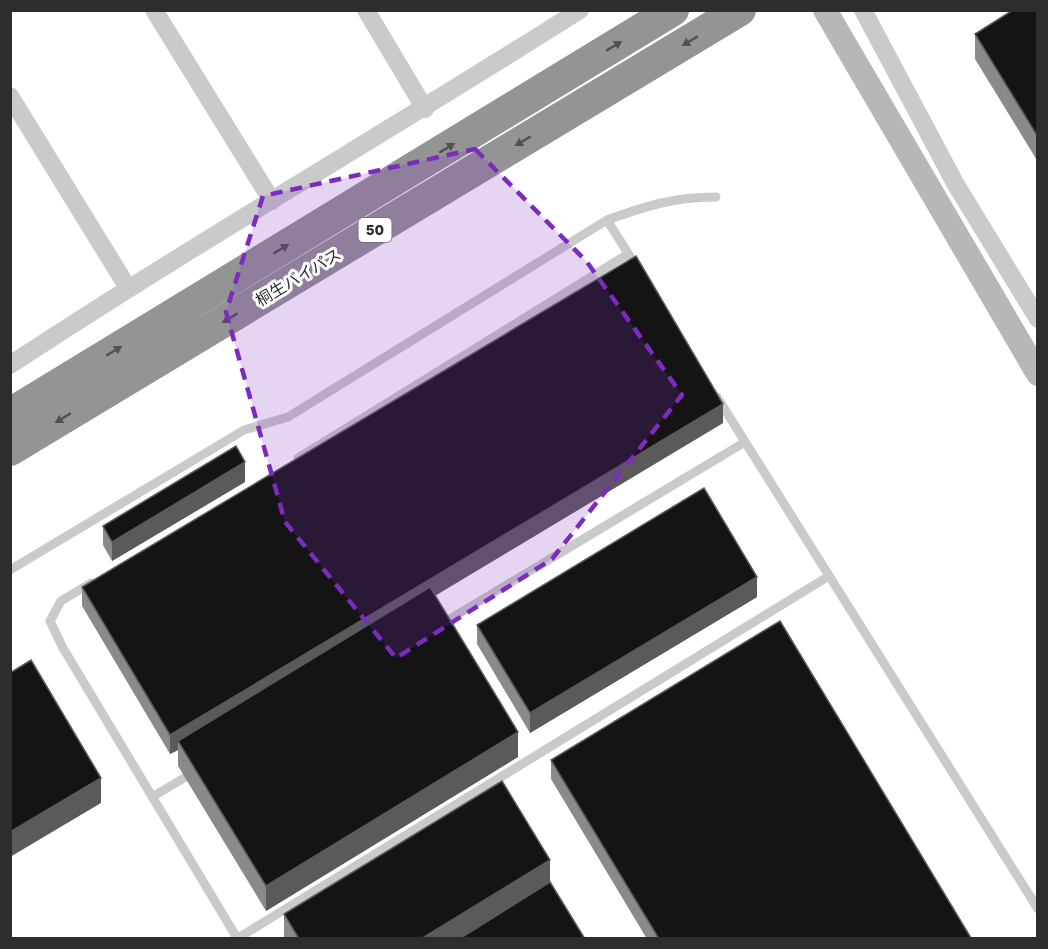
<svg xmlns="http://www.w3.org/2000/svg" width="1048" height="949" font-family="'Work Sans','Noto Sans JP',sans-serif">
  <rect width="100%" height="100%" fill="#fff"/>
  <g fill="none" stroke-linecap="round" stroke-linejoin="round">
    <g stroke="#cacaca" stroke-width="9">
      <polyline points="607,220 631,258"/>
      <polyline points="717,397 1038,909"/>
      <polyline points="298,458 628,254"/>
      <path d="M10,570l234,-140 44,-13 319,-197c39,-14 67,-23 109,-23"/>
      <polyline points="91,583 61,601 50,621 63,648 237,938"/>
      <polyline points="440,625 745,442"/>
      <polyline points="152,797 194,772"/>
      <polyline points="238,938 829,576"/>
    </g>
    <g stroke="#cacaca" stroke-width="18">
      <polyline points="154,10 272,201"/>
      <polyline points="366,10 425,109"/>
      <polyline points="863,10 955,183 1038,319"/>
      <polyline points="10,96 128,288"/>
      <path d="M10,365c187,-123 381,-235 570,-355"/>
    </g>
    <polyline stroke="#b7b7b7" stroke-width="24" points="825,10 1038,374"/>
    <g stroke="#949494" stroke-width="32">
      <polyline points="10,414 673,10"/>
      <polyline points="10,450 740,10"/>
    </g>
  </g>
  <g fill="#8a8a8a">
    <polygon points="1038,10 1038,162 975,59 975,34"/>
    <polygon points="723,423 435,596 518,757 266,911 178,766 178,750 170,754 82,606 82,587"/>
    <polygon points="245,482 112,561 103,545 103,526"/>
    <polygon points="757,597 530,733 477,644 477,625"/>
    <polygon points="551,760 971,939 647,939 551,779"/>
    <polygon points="550,882 585,939 284,939 284,914"/>
  </g>
  <g fill="#5a5a5a">
    <polygon points="723,404 723,423 182,747 178,741 178,750 170,754 170,735"/>
    <polygon points="245,462 245,482 112,561 112,542"/>
    <polygon points="757,577 757,597 530,733 530,713"/>
    <polygon points="518,732 518,757 266,911 266,886"/>
    <polygon points="101,778 101,803 10,857 10,832"/>
    <polygon points="550,860 550,885 462,939 421,939"/>
  </g>
  <g fill="#141414" stroke="#5a5a5a" stroke-width="1.5">
    <polygon points="1013,10 1038,10 1038,137 975,34"/>
    <polygon points="636,256 723,404 170,735 82,587"/>
    <polygon points="236,446 245,462 112,542 103,526"/>
    <polygon points="704,488 757,577 530,713 477,625"/>
    <polygon points="430,587 518,732 266,886 178,741"/>
    <polygon points="780,621 971,938 969,939 659,939 551,760"/>
    <polygon points="31,660 101,778 10,832 10,673"/>
    <polygon points="502,781 550,860 421,939 299,939 284,914"/>
    <polygon points="550,882 585,939 459,939"/>
  </g>
  <defs><path id="oneway-solid" d="M-6-.8H1V-3.2L6.5 0L1 3.2V.8H-6Z" transform="scale(1.5)"/></defs>
  <g fill="#515151">
    <use href="#oneway-solid" transform="translate(690 41) rotate(149)"/>
    <use href="#oneway-solid" transform="translate(614 46) rotate(-31)"/>
    <use href="#oneway-solid" transform="translate(523 141) rotate(149)"/>
    <use href="#oneway-solid" transform="translate(447 148) rotate(-31)"/>
    <use href="#oneway-solid" transform="translate(281 249) rotate(-31)"/>
    <use href="#oneway-solid" transform="translate(230 318) rotate(149)"/>
    <use href="#oneway-solid" transform="translate(114 351) rotate(-31)"/>
    <use href="#oneway-solid" transform="translate(63 418) rotate(149)"/>
  </g>
  <path fill="#7b2cbf" fill-opacity="0.2" stroke="#7b2cbf" stroke-width="4.5" stroke-dasharray="12 8" stroke-linejoin="round" d="M475,149l112,113 95,133 -130,164 -156,99 -111,-136 -59,-210 37,-116z"/>
  <g text-anchor="middle" stroke-width="6" stroke-linejoin="round" paint-order="stroke">
    <rect fill="#fff" stroke="#6c6c6c" stroke-width="1.5" x="358.5" y="218" width="33" height="24" rx="4.5"/>
    <g font-size="15" font-weight="bold" fill="#2d2d2d">
      <text x="375" y="235">50</text>
    </g>
    <g font-size="16" fill="#2d2d2d" stroke="#fff">
      <text transform="translate(298 277) rotate(-31)" y="6">桐生バイパス</text>
    </g>
  </g>
  <rect width="1048" height="949" fill="none" stroke="#2d2d2d" stroke-width="24"/>
</svg>
